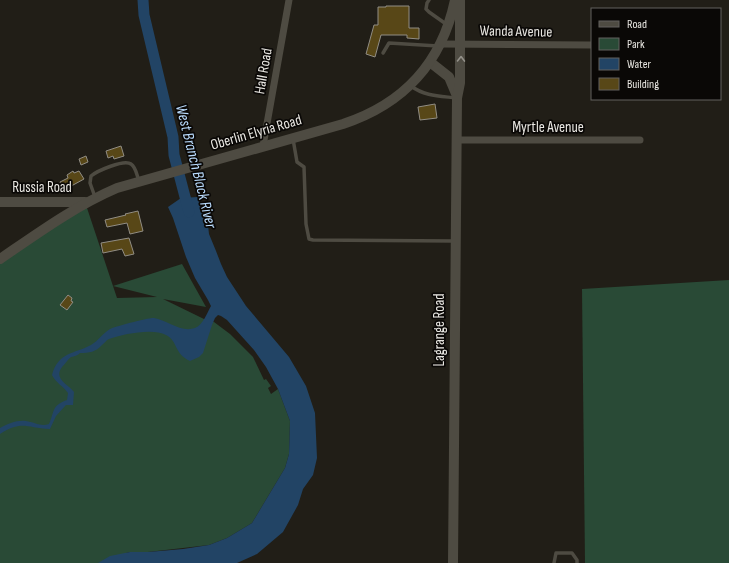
<svg xmlns="http://www.w3.org/2000/svg" width="729" height="563" font-family="'Sofia Sans Condensed',sans-serif">
  <rect width="100%" height="100%" fill="#211e17"/>
  <g fill="#294a36" fill-rule="evenodd">
    <path d="M85,202l28,84 69,-22 24,43 -43,-8 41,20 10,3 16,12 23,23 11,23 2,-1 5,7 -3,2 3,6 7,-5 12,32 -1,33 -4,14 -33,55 -25,15 -18,7 -61,7h-18l-4,1 -12,10h-114v-304zM113,286l44,11 -40,1z"/>
    <polygon points="729,280 729,563 585,563 582,289"/>
  </g>
  <path fill="#224465" d="M198,197l4,12 11,8 -5,8 1,9 7,17 5,13 6,13 19,29 43,51 17,29 9,27 2,45 -4,17 -10,14 -5,16 -15,27 -26,22 -20,9h-139l12,-7 20,-4h18l35,-3 26,-4 18,-7 25,-15 33,-55 4,-14 1,-33 -12,-32 -12,-22 -12,-17 -27,-30 -6,-4 -3,-1 -3,3 -3,7 -9,28 -4,4 -9,4c-17,-8 -11,-19 -24,-26 -13,-7 -43,-1 -57,4 -3,1 -4,4 -7,6 -6,7 -13,8 -22,8 -3,3 -5,3 -9,4 -3,2 -6,7 -9,10 -9,12 6,17 12,25l-1,13h-7l-10,11 -6,13c-24,-1 -28,-9 -50,5v-6c8,-4 16,-8 26,-7 8,1 15,6 23,3 6,-13 2,-18 18,-24l1,-7c-5,-7 -12,-10 -16,-18 6,-23 22,-21 39,-30 7,-4 12,-12 19,-16 3,-2 40,-12 44,-11 13,2 27,15 41,10 8,-3 12,-15 16,-22l-3,-6 -13,-22 -9,-21 -13,-39 -5,-11 13,-9z"/>
  <g fill="none" stroke-linecap="round" stroke-linejoin="round">
    <polyline stroke="#224465" stroke-width="11" points="143,0 144,15 173,137 174,155 189,212"/>
  </g>
  <g fill="#584717" stroke="#918d84">
    <polygon points="386,6 409,6 409,28 419,28 419,39 407,38 407,35 381,35 375,57 366,54 374,25 378,25 378,7 386,7"/>
    <polygon points="435,104 437,118 420,120 418,107"/>
    <polygon points="121,146 124,156 114,159 113,156 108,158 106,151"/>
    <polygon points="86,156 88,162 81,165 79,159"/>
    <polygon points="73,171 74,173 79,171 84,179 64,190 60,182 68,178 67,175"/>
    <polygon points="138,211 143,231 130,234 127,223 107,227 105,220 126,215 125,214"/>
    <polygon points="129,238 134,254 125,256 122,249 103,253 101,243"/>
    <polygon points="68,295 72,298 71,301 73,302 67,310 60,305"/>
  </g>
  <g fill="none" stroke-linecap="round" stroke-linejoin="round">
    <g stroke="#4e4b42" stroke-width="3.5">
      <polyline points="429,0 427,3 426,9 429,12 446,24"/>
      <polyline points="383,53 389,43 438,46"/>
      <path d="M411,86c13,10 29,10 45,12"/>
      <polyline points="293,139 297,162 304,167 306,224 309,239 313,240 454,241"/>
      <path d="M95,197l-5,-14 1,-7c6,-5 33,-17 40,-12 5,3 6,12 8,17"/>
      <polyline points="554,563 556,553 572,553 577,560 577,563"/>
    </g>
    <g stroke="#4e4b42" stroke-width="7">
      <polyline points="441,44 592,45"/>
      <polyline points="457,140 640,140"/>
      <polyline points="263,146 289,0"/>
    </g>
    <g stroke="#4e4b42" stroke-width="10">
      <polyline points="430,62 449,77 457,96"/>
      <polyline points="0,202 85,202"/>
      <path d="M0,259c38,-26 75,-53 117,-71l226,-64c61,-20 99,-62 112,-124"/>
      <polyline points="453,563 457,98 460,83 460,0"/>
    </g>
  </g>
  <defs><path id="oneway-chevron" d="M-2-3.5L2.5 0L-2 3.5" fill="none" stroke-width="1.6" stroke-linecap="round" stroke-linejoin="round"/></defs>
  <use stroke="#94918a" href="#oneway-chevron" transform="translate(461 59) rotate(-89)"/>
  <g text-anchor="middle" stroke-width="3.5" stroke-linejoin="round" paint-order="stroke">
    <g font-size="15" fill="#e9e7e2" stroke="#0a0806">
      <text transform="translate(516 31) rotate(1)" y="5">Wanda Avenue</text>
      <text transform="translate(263 71) rotate(-80)" y="5">Hall Road</text>
      <text x="548" y="132">Myrtle Avenue</text>
      <text transform="translate(256 132) rotate(-16)" y="5">Oberlin Elyria Road</text>
      <text x="42" y="192">Russia Road</text>
      <text transform="translate(439 330) rotate(-90)" y="5">Lagrange Road</text>
    </g>
    <g font-size="16" font-style="italic" fill="#badcfe" stroke="#0a0806">
      <text transform="translate(197 166) rotate(76)" y="6">West Branch Black River</text>
    </g>
  </g>
  <rect x="591" y="8" width="130" height="92" fill="#0a0806" stroke="#63615e"/>
  <rect x="599" y="21" width="20" height="6" fill="#4e4b42" stroke="#63615e"/>
  <text x="627" y="28" font-size="12" fill="#e9e7e2">Road</text>
  <rect x="599" y="38" width="20" height="12" fill="#294a36" stroke="#63615e"/>
  <text x="627" y="48" font-size="12" fill="#e9e7e2">Park</text>
  <rect x="599" y="58" width="20" height="12" fill="#224465" stroke="#63615e"/>
  <text x="627" y="68" font-size="12" fill="#e9e7e2">Water</text>
  <rect x="599" y="78" width="20" height="12" fill="#584717" stroke="#63615e"/>
  <text x="627" y="88" font-size="12" fill="#e9e7e2">Building</text>
</svg>
